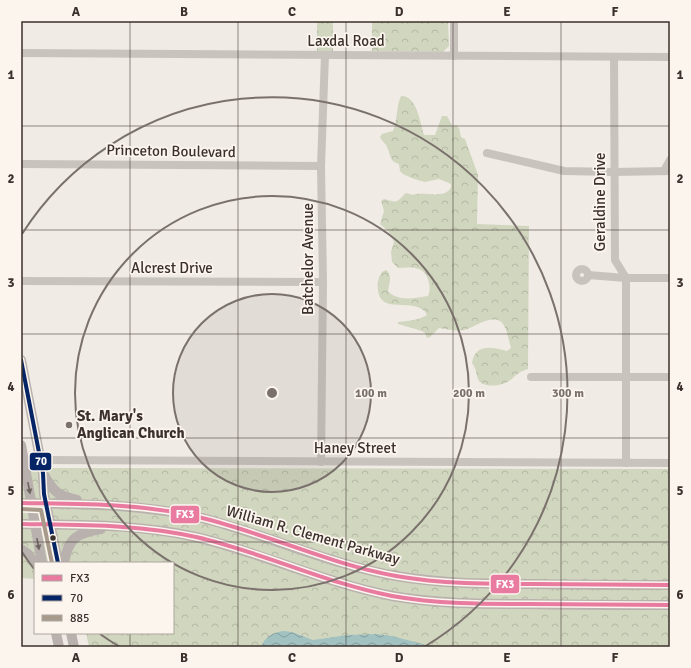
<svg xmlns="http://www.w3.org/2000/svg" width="691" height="668" font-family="Signika,sans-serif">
  <defs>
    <pattern id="forest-crowns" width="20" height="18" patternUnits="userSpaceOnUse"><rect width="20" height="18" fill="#d1d6bf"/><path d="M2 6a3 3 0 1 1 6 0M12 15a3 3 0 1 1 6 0" fill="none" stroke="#b4b8a4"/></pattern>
    <pattern id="water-waves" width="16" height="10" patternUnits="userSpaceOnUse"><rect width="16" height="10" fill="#a1c2c1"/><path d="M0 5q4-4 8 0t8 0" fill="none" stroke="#849e9d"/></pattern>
  </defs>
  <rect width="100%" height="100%" fill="#f0ebe5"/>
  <g fill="url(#forest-crowns)">
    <polygon points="317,21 333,21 333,53 317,52"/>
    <polygon points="372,21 448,21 449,46 443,52 372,51"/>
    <path d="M401,96c16,-1 19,27 23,39h11l7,-19h5l6,11 3,-2 3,3 2,9 4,2 13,36 -1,49 52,2 -1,143c-10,3 -11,6 -19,12 -7,5 -24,7 -30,0 -3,-5 -2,-12 -7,-18 3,-20 20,-16 35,-12l4,-3c-6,-22 -6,-36 -33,-24 -5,2 -9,5 -14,6 -9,2 -17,-1 -25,-2l-9,9 -3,1 -2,-5 -3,-2 -24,-7v-2c10,-1 21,-2 29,-7 -1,-2 -2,-4 -4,-5 -13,-11 -43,4 -45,-20 -1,-7 0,-12 4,-18l4,-2c7,5 3,14 2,21 9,11 27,7 40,5 2,-5 2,-8 1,-13 -3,-17 -17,-16 -31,-15l-6,-6 -1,-10 3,-10 -5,-10 -9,-8 4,-13 -3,-10 3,-2c15,4 11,4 22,-6l7,2c9,-4 33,5 38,-8v-3l-12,-5 -14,3 -11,-3 -11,-5 -3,-3 -1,-7c-11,-3 -8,-12 -13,-19 -2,-3 -5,-5 -6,-8l2,-3 11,-3c5,-12 3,-25 8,-35z"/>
    <polygon points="21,468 670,469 670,647 89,647 86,633 173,633 173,563 35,563 35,579 21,578"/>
  </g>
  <path fill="url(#water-waves)" d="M284,631l8,1 21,8 35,-5 29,-1 15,2 34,9 15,2h-180c4,-11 13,-15 23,-16z"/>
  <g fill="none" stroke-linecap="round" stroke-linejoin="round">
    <g stroke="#c9c3be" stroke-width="8">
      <polyline points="21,53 670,57"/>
      <polyline points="454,56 454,21"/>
      <polyline points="614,57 615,260 626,278 626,463"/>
      <polyline points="487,153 564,171 614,172 670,171"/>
      <polyline points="21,164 321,166"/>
      <polyline points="664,171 670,160"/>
      <circle cx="582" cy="275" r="6"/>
      <polyline points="588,275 626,278 670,278"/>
      <polyline points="21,281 323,282"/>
      <polyline points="531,377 670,377"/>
      <polyline points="40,460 670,463"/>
      <polyline points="321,462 323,282 321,166 325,55"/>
    </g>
    <g stroke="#b8b1ad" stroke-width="10">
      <polyline points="21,360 43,473 44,494 58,563"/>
      <polyline points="21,445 42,563"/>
      <path d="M44,475c9,16 14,21 33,25"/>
      <path d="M21,503c61,1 122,1 181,15 65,17 127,46 194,58 46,8 92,8 138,8 45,1 91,1 136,1"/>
      <path d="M21,524c59,1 117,0 175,13 66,16 129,46 196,59 45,8 90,8 136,8 47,1 95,1 142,1"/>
      <polyline points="21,549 28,554 35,563"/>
      <path d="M64,563c4,-25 13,-30 37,-34"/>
      <polyline points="56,633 59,647"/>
      <polyline points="71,633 74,647"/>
    </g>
    <g stroke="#fbf5ee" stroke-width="7">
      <g id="bus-1">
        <path d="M21,503c60,1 122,0 181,15 66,16 127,46 194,58 45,8 92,8 138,8 45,0 91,1 136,1"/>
        <path d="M21,524c58,1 118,0 175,13 66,15 129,46 196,59 45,8 90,8 136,8 47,0 95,1 142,1"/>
      </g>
    </g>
    <g stroke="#fbf5ee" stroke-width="7">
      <polyline id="bus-2" points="21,360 43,473 44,494 58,563"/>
    </g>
    <g stroke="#fbf5ee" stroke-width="7">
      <polyline id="bus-3" points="21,509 41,510 52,563"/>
    </g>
    <use href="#bus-1" stroke="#e97aa0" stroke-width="4"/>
    <use href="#bus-2" stroke="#052465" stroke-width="4"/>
    <use href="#bus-3" stroke="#a79a8a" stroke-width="4"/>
  </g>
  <defs><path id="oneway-solid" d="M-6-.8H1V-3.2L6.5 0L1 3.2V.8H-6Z"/></defs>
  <g fill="#6d645f">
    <use href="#oneway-solid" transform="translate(29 488) rotate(79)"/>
    <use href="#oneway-solid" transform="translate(38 544) rotate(79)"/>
  </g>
  <path fill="none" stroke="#3b302b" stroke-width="1" stroke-opacity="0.55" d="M130,21v542M238,21v626M346,21v626M453,21v626M561,21v626M21,126h649M21,230h649M21,334h649M21,438h649M21,542h649M130,633v14"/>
  <circle cx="272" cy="393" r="99" fill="#7a716c" fill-opacity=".12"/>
  <g fill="none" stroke="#7a716c" stroke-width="2">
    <circle cx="272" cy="393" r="99"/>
    <circle cx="272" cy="393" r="197"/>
    <path d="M120 647A296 296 0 0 1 100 634M34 569A296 296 0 0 1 22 552M22 234A296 296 0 1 1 424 647"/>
  </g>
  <circle fill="#7a716c" stroke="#fbf5ee" stroke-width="1.5" cx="69" cy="425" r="4"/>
  <circle fill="#3b302b" stroke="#fbf5ee" stroke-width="1.5" cx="53" cy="538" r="3.5"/>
  <g text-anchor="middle" stroke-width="3.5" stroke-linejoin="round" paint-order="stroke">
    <g font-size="15" fill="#3b302b" stroke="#fbf5ee">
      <text x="346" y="46">Laxdal Road</text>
      <text transform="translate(171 151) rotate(1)" y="5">Princeton Boulevard</text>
      <text transform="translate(600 202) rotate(-90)" y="5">Geraldine Drive</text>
      <text transform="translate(308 259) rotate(-90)" y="5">Batchelor Avenue</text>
      <text x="172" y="273">Alcrest Drive</text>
      <text x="355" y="453">Haney Street</text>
      <text transform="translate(313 535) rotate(16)" y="5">William R. Clement Parkway</text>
    </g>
    <g font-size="15" font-weight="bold" fill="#3b302b" stroke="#fbf5ee" text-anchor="start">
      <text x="77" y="421">St. Mary's<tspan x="77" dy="17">Anglican Church</tspan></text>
    </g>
  </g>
  <circle cx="272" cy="393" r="6" fill="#7a716c" stroke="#fbf5ee" stroke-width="2"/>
  <g font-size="12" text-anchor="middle" font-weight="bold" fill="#7a716c" stroke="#fbf5ee" stroke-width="3.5" stroke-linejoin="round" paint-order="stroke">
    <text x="371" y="397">100 m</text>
    <text x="469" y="397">200 m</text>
    <text x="568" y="397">300 m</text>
  </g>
  <g stroke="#fbf5ee" stroke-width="1.5">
    <rect x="29" y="452" width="23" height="19" rx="4" fill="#052465"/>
    <rect x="170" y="505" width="30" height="19" rx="4" fill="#e97aa0"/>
    <rect x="490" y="574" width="30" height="20" rx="4" fill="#e97aa0"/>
  </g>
  <g font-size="11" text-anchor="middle" font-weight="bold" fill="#fff">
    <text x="41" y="465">70</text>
    <text x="185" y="518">FX3</text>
    <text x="505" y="588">FX3</text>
  </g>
  <rect width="691" height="668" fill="none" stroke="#fbf5ee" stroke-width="44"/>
  <rect x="34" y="562" width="140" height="72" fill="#fbf5ee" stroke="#aea6a0"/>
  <rect x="42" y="575" width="20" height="6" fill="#e97aa0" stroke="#aea6a0"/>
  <text x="70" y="582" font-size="12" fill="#3b302b">FX3</text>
  <rect x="42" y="595" width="20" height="6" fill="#052465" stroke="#aea6a0"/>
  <text x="70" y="602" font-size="12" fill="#3b302b">70</text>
  <rect x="42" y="615" width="20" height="6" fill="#a79a8a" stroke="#aea6a0"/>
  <text x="70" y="622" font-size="12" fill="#3b302b">885</text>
  <rect x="22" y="22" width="647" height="624" fill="none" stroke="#3b302b" stroke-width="1.5"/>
  <g font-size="13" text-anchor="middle" font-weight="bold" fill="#3b302b">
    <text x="76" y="16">A</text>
    <text x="184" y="16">B</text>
    <text x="292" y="16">C</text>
    <text x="399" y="16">D</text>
    <text x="507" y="16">E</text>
    <text x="615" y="16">F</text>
    <text x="11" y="79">1</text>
    <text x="680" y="79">1</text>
    <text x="11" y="183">2</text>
    <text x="680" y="183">2</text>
    <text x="11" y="287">3</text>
    <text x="680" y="287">3</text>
    <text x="11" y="391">4</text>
    <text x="680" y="391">4</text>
    <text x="11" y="495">5</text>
    <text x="680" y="495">5</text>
    <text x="11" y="599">6</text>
    <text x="680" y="599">6</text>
    <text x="76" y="662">A</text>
    <text x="184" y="662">B</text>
    <text x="292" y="662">C</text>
    <text x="399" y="662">D</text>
    <text x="507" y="662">E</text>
    <text x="615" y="662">F</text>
  </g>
</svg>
